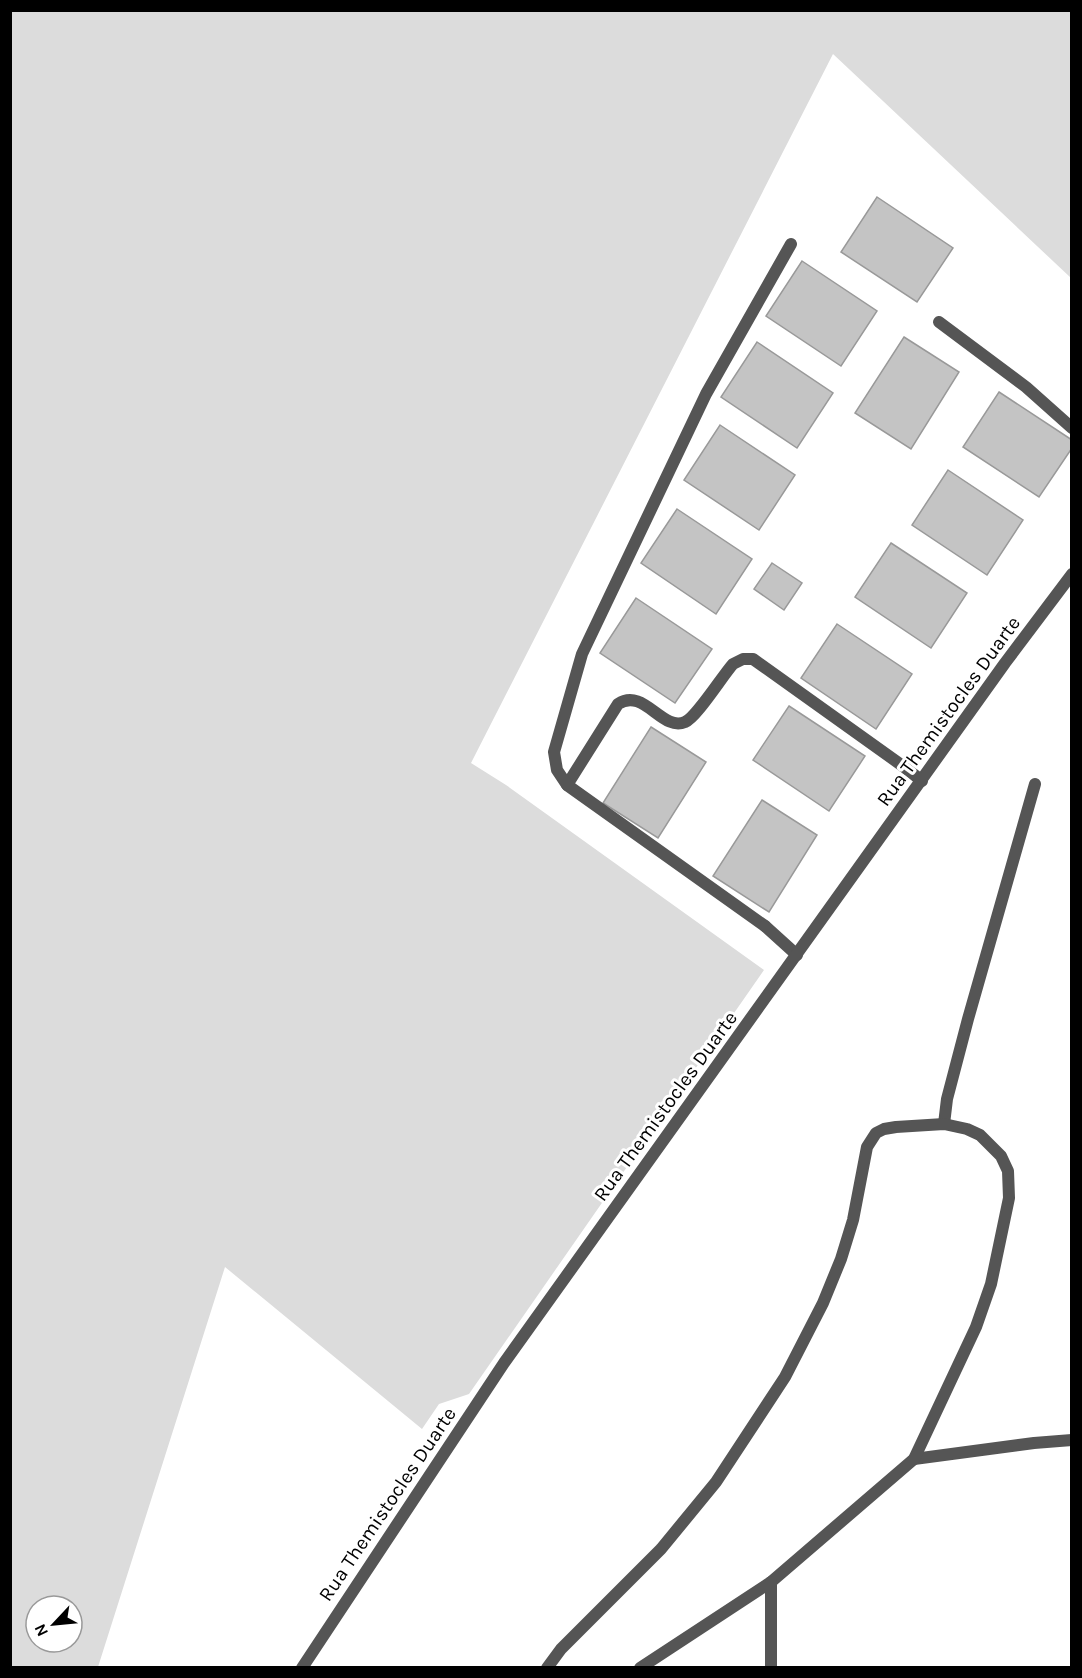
<svg xmlns="http://www.w3.org/2000/svg" width="1082" height="1678" font-family="Karla,sans-serif">
  <rect width="100%" height="100%" fill="#fff"/>
  <path fill="#dcdcdc" fill-rule="evenodd" d="M11,10l1060,1v267l-238,-224 -362,709 35,22 258,185 -295,424 -30,10 -17,25 -197,-162 -127,400h-87zM36,1606h36v36h-36z"/>
  <g fill="#c4c4c4" stroke="#999" stroke-width="1.5">
    <polygon points="877,197 953,248 917,302 841,252"/>
    <polygon points="802,261 877,311 841,366 766,316"/>
    <polygon points="904,337 959,372 911,449 855,413"/>
    <polygon points="757,342 833,393 797,448 721,397"/>
    <polygon points="999,392 1072,440 1072,448 1039,497 963,447"/>
    <polygon points="720,425 795,475 759,530 684,480"/>
    <polygon points="948,470 1023,520 987,575 912,525"/>
    <polygon points="677,509 752,559 716,614 641,563"/>
    <polygon points="891,543 967,593 931,648 855,597"/>
    <polygon points="772,563 802,583 784,610 754,589"/>
    <polygon points="636,598 712,649 675,703 600,653"/>
    <polygon points="837,624 912,674 876,729 801,678"/>
    <polygon points="789,706 865,756 829,811 753,760"/>
    <polygon points="651,727 706,762 658,838 603,803"/>
    <polygon points="762,800 817,835 769,912 713,876"/>
  </g>
  <g fill="none" stroke-linecap="round" stroke-linejoin="round">
    <g stroke="#555" stroke-width="12">
      <polyline points="939,322 1026,387 1072,428"/>
      <path d="M567,785l51,-81c26,-17 44,28 67,18 11,-4 38,-47 48,-58l10,-5h10l154,110"/>
      <polyline points="765,926 567,785 557,770 554,752 582,654 706,394 791,244"/>
      <polyline points="944,1124 947,1099 968,1019 1035,784"/>
      <polyline points="914,1459 1034,1443 1072,1440"/>
      <polyline points="547,1668 561,1649 661,1549 716,1482 785,1377 823,1303 841,1259 853,1220 867,1147 876,1133 884,1129 896,1127 944,1124 967,1129 980,1135 1001,1156 1008,1171 1009,1198 991,1284 976,1327 914,1459 771,1582 640,1668"/>
      <polyline points="771,1668 771,1582"/>
    </g>
    <g stroke="#555" stroke-width="12">
      <polyline points="907,769 922,781"/>
      <polyline points="765,926 797,955"/>
      <polyline points="302,1668 504,1363 1005,663 1072,574"/>
    </g>
  </g>
  <g text-anchor="middle" stroke-width="6" stroke-linejoin="round" paint-order="stroke">
    <g font-size="20" fill="#000" stroke="#fff">
      <text transform="translate(948 711) rotate(-54)" y="7">Rua Themistocles Duarte</text>
      <text transform="translate(665 1106) rotate(-54)" y="7">Rua Themistocles Duarte</text>
      <text transform="translate(387 1504) rotate(-56)" y="7">Rua Themistocles Duarte</text>
    </g>
  </g>
  <rect width="1082" height="1678" fill="none" stroke="#000000" stroke-width="24"/>
  <g transform="translate(54 1624) rotate(244)"><circle r="28" fill="#ffffff" stroke="#999999" stroke-width="1.5"/>
  <path d="M0-4.5L10 22L0 15L-10 22Z" fill="#000000"/>
  <text y="-9" font-size="16" font-weight="bold" text-anchor="middle" fill="#000000">N</text>
  </g>
</svg>
